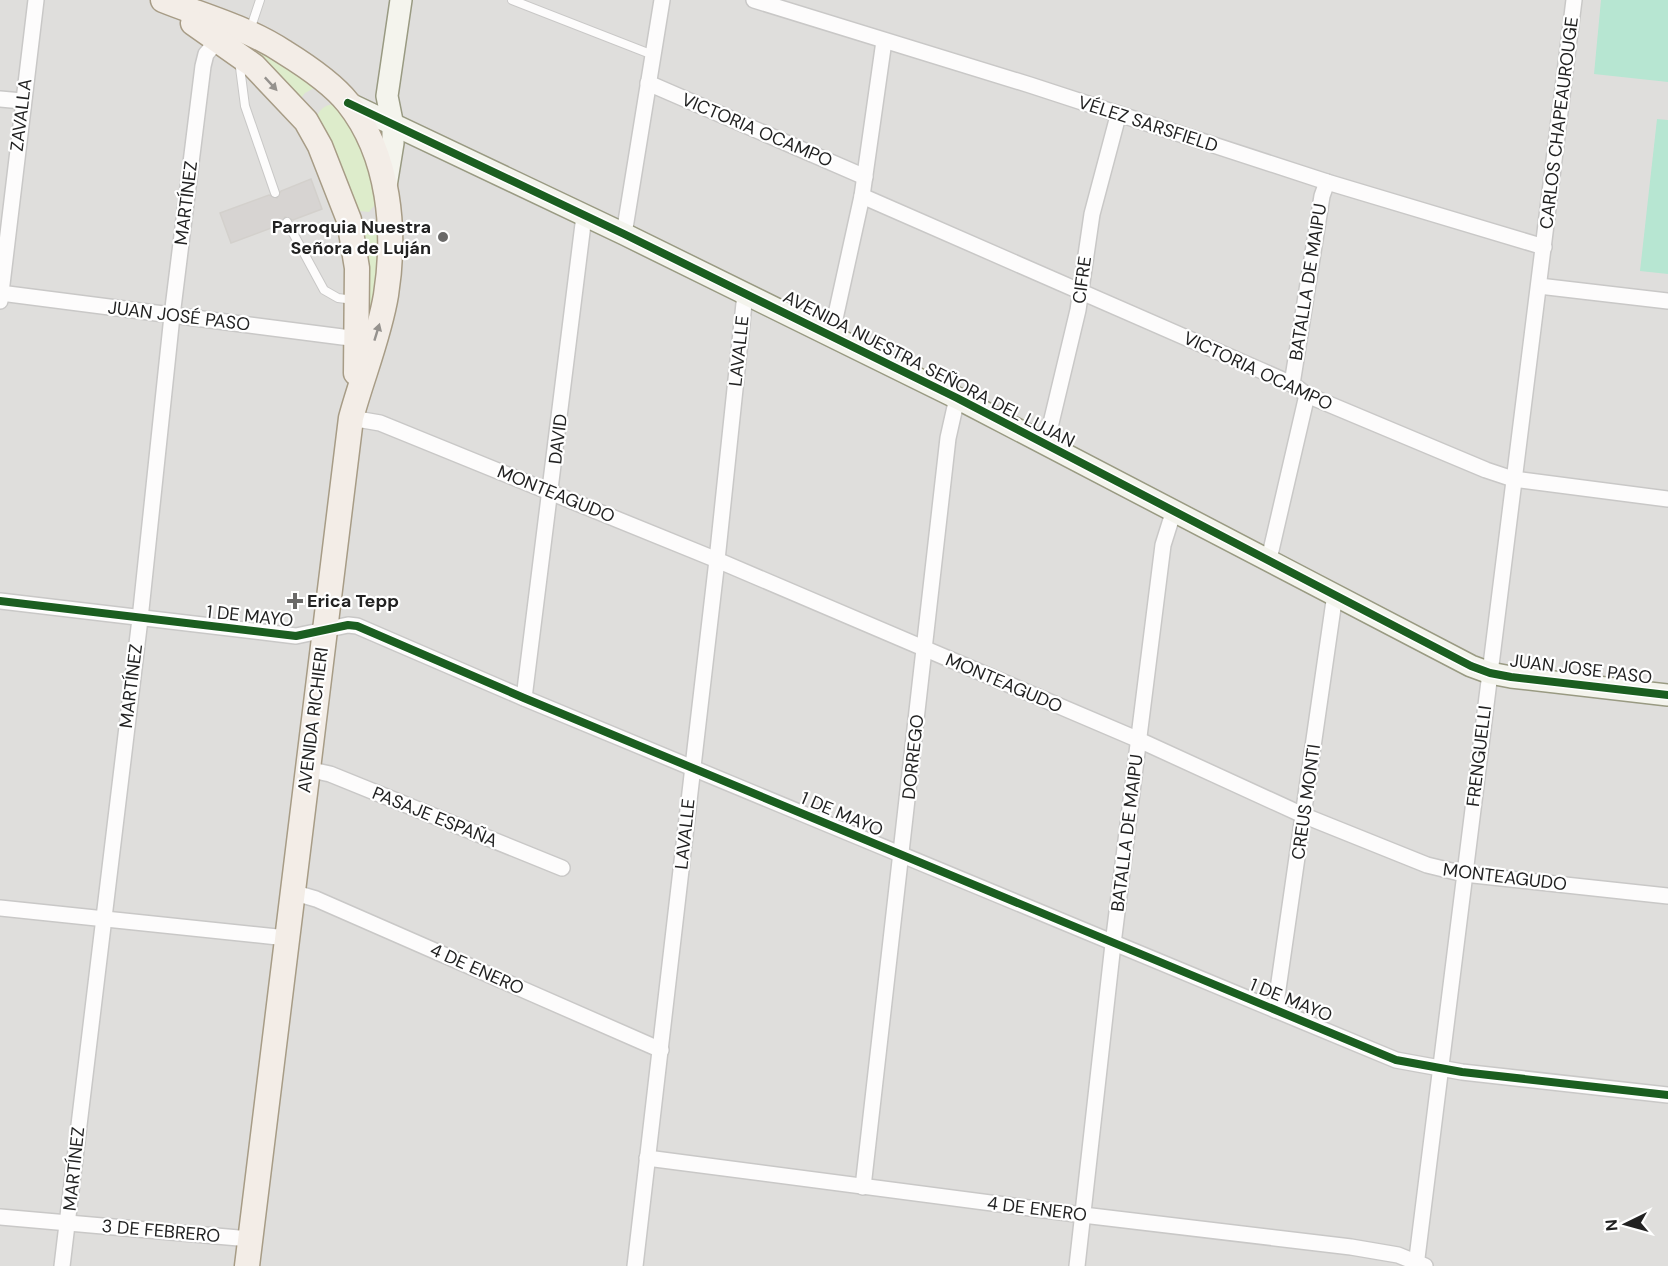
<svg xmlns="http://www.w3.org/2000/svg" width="1668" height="1266" font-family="'DM Sans',sans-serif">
  <rect width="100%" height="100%" fill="#f0eeeb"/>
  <rect fill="#dfdedc" x="0" y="0" width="1668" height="1266"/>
  <g fill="#ddeccb">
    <polygon points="261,48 318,86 305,93 298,102 253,52"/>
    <path d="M335,104l29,40 15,56 -10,12 -9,-1 -8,-5 -37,-85c4,-11 8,-16 20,-17z"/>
    <polygon points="382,230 368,343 361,233 367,234"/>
  </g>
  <g fill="#b7e6d2">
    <polygon points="1601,0 1668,0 1668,82 1594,74"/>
    <polygon points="1657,119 1668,120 1668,274 1640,271"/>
  </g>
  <polygon fill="#d7d4d2" stroke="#d3d0cc" stroke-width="1.5" points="311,179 322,209 293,220 285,217 282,224 231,243 220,213 269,195 277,198 281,191"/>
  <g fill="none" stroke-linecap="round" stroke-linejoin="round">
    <g stroke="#c9c8c7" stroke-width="10">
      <g id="lane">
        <polyline points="512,0 653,55"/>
        <polyline points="250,30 260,0"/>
        <polyline points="239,60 245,106 275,193"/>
        <polyline points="287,222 324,290 338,298 354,300"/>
      </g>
    </g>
    <g stroke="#c9c8c7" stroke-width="18">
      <g id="street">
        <polyline points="754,0 1030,85 1327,182 1544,247"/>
        <polyline points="648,83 865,177"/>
        <polyline points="0,99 22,101"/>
        <polyline points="862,196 1292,384 1307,395 1486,470 1513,479 1668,499"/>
        <polyline points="624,234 662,0"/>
        <polyline points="1539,286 1668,301"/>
        <polyline points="0,293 358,339"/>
        <polyline points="0,301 36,0"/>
        <polyline points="831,337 862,196 884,41"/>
        <polyline points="1292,384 1322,196 1327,182"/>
        <polyline points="351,418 380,423 717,560 1139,740 1305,816 1427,865 1464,874 1668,896"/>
        <polyline points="1046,444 1078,310 1092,214 1118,116"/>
        <polyline points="1269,559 1307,395"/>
        <polyline points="0,601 296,636 348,625 357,626 524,698 1396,1060 1462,1072 1668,1095"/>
        <polyline points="524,698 584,216"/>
        <polyline points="307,769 330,774 562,868"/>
        <polyline points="292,892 316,899 661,1050"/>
        <polyline points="0,908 287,938"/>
        <polyline points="1275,1010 1335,594"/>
        <polyline points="647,1158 1083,1215 1351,1247 1398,1255 1425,1266"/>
        <polyline points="863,1187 948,438 957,398"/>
        <polyline points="0,1217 250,1239"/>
        <polyline points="62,1266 140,619 172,316 203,66 206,54 218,40"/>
        <polyline points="635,1266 717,560 745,294"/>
        <polyline points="1077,1266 1113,944 1163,545 1174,510"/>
        <polyline points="1416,1266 1574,0"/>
      </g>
    </g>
    <g stroke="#999a82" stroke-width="24">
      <g id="secondary">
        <polyline points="348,103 624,234 957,398 1471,666 1490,673 1511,677 1668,695"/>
        <polyline points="386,186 393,143 393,126 387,96 401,0"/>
      </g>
    </g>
    <g stroke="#a79c86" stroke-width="27">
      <g id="primary">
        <path d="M163,0c40,16 85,28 121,52 21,13 49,32 64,51 42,53 48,128 38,192 -7,42 -24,82 -35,123l-104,848"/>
        <polyline points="193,23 254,66 306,121 320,146 349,220 357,268 356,373"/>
      </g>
    </g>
    <use href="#lane" stroke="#fdfcfc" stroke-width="8"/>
    <use href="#street" stroke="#fdfcfc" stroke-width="15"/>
    <use href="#secondary" stroke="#f4f4ed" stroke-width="21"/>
    <use href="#primary" stroke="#f3ede7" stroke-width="24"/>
    <g stroke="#fff" stroke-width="11">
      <g id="cycleway">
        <polyline points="348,103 624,234 957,398 1471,666 1490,673 1511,677 1668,695"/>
        <polyline points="0,601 296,636 348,625 357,626 524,698 1396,1060 1462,1072 1668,1095"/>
      </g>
    </g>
    <use href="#cycleway" stroke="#1b5e20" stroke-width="8"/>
  </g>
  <defs><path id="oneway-solid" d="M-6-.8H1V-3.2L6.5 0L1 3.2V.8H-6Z" transform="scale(1.5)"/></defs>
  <g fill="#95928e">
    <use href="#oneway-solid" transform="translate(271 84) rotate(47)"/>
    <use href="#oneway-solid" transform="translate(377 332) rotate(-73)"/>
  </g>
  <g fill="#6a6968" stroke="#fff" stroke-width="2">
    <circle cx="443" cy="237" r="6"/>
    <path d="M292 592h6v6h6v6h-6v6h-6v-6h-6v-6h6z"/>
  </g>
  <g text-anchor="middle" stroke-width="4.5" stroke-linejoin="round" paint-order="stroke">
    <g font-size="18" fill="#222" stroke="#fff">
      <text transform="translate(21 115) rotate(-83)" y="6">ZAVALLA</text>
      <text transform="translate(1559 123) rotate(-83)" y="6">CARLOS CHAPEAUROUGE</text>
      <text transform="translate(1148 124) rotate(18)" y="6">VÉLEZ SARSFIELD</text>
      <text transform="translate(757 130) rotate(23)" y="6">VICTORIA OCAMPO</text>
      <text transform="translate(186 203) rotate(-83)" y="6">MARTÍNEZ</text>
      <text transform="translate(1082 280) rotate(-82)" y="6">CIFRE</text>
      <text transform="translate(1308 282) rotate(-81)" y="6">BATALLA DE MAIPU</text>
      <text transform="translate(179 316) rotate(7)" y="6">JUAN JOSÉ PASO</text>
      <text transform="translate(739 351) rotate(-84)" y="6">LAVALLE</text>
      <text transform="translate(929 369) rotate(27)" y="6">AVENIDA NUESTRA SEÑORA DEL LUJAN</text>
      <text transform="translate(1258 371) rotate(25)" y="6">VICTORIA OCAMPO</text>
      <text transform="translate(558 439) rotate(-83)" y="6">DAVID</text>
      <text transform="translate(556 494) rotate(22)" y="6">MONTEAGUDO</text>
      <text transform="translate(250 616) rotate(6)" y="6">1 DE MAYO</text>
      <text transform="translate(1581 669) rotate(7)" y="6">JUAN JOSE PASO</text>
      <text transform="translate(1004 683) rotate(23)" y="6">MONTEAGUDO</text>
      <text transform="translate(131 686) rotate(-83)" y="6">MARTÍNEZ</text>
      <text transform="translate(313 720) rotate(-83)" y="6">AVENIDA RICHIERI</text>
      <text transform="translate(1479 756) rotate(-83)" y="6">FRENGUELLI</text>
      <text transform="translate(913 757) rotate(-84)" y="6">DORREGO</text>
      <text transform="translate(1306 802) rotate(-82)" y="6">CREUS MONTI</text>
      <text transform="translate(842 814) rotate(23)" y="6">1 DE MAYO</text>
      <text transform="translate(435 817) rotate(22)" y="6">PASAJE ESPAÑA</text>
      <text transform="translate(1127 833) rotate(-83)" y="6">BATALLA DE MAIPU</text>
      <text transform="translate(685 834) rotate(-84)" y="6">LAVALLE</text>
      <text transform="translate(1505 877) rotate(7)" y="6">MONTEAGUDO</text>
      <text transform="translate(477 969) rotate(24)" y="6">4 DE ENERO</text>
      <text transform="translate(1291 1000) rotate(22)" y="6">1 DE MAYO</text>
      <text transform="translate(74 1169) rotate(-84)" y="6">MARTÍNEZ</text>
      <text transform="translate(1037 1209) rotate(7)" y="6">4 DE ENERO</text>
      <text transform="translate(161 1231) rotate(5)" y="6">3 DE FEBRERO</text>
    </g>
    <g font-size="18" font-weight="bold" fill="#222" stroke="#fff" text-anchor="end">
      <text x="431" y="233">Parroquia Nuestra<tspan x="431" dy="21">Señora de Luján</tspan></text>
      <text x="307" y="607" text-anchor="start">Erica Tepp</text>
    </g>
  </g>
  <g transform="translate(1626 1224) rotate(265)" stroke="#ffffff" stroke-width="4.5" paint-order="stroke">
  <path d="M0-4.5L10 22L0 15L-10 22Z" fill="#222222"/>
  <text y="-9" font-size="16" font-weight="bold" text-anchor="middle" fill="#222222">N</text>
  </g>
</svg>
